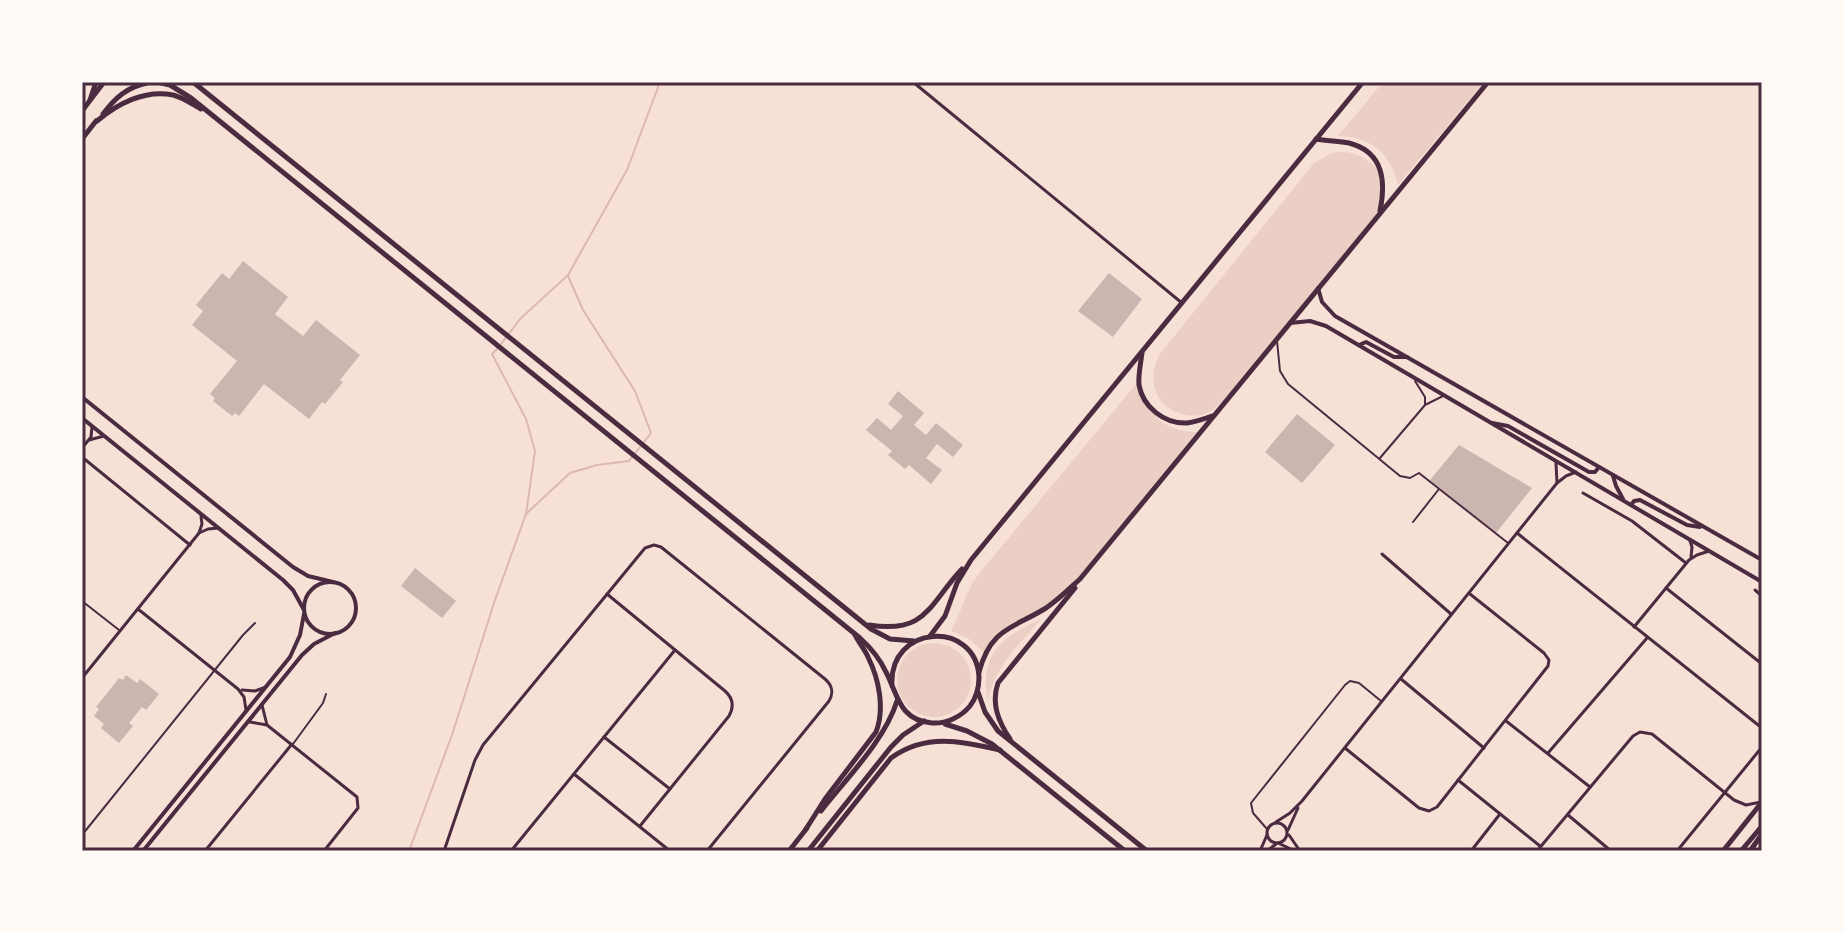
<svg xmlns="http://www.w3.org/2000/svg" width="1844" height="933" font-family="Barlow,sans-serif">
  <rect width="100%" height="100%" fill="#f7e1d7"/>
  <g fill="#ebcfc5">
    <path d="M1383,82h101l-86,103c-8,-32 -26,-48 -60,-49z"/>
    <path d="M1342,152c18,0 41,14 41,34 0,8 -3,18 -5,26l-148,181c-8,7 -15,17 -25,21 -8,3 -18,2 -26,-1 -26,-9 -31,-35 -20,-58l155,-192 18,-10z"/>
    <path d="M1137,383c7,29 29,50 60,49l-128,157 -17,15 -47,26 -19,25 -17,-16 -18,-8c10,-18 14,-38 26,-55z"/>
    <path d="M1041,619c-21,25 -48,49 -53,83 -9,-49 13,-64 53,-83z"/>
    <circle cx="934" cy="680" r="37"/>
  </g>
  <g fill="none" stroke-linecap="round" stroke-linejoin="round">
    <g stroke="#dcb8b0" stroke-width="2">
      <polyline points="568,276 583,310 635,391 651,433 644,442"/>
      <polyline points="501,344 520,319 568,275 627,170 660,82"/>
      <polyline points="527,513 570,473 597,465 629,461 640,447"/>
      <polyline points="409,851 452,735 495,600 526,514 535,451 526,419 492,354 497,349"/>
    </g>
  </g>
  <g fill="#ccb4b1">
    <polygon points="243,261 288,297 275,314 303,336 316,320 360,355 340,380 343,382 325,404 322,402 309,419 264,384 239,416 235,413 232,416 213,401 215,398 210,394 237,361 192,325 203,311 196,305 222,273 229,279"/>
    <polygon points="1109,273 1142,299 1113,337 1078,311"/>
    <polygon points="898,391 924,413 914,425 926,435 936,423 963,445 953,457 937,444 926,458 942,470 931,484 909,465 905,469 888,455 892,451 866,430 877,418 891,430 903,416 888,404"/>
    <polygon points="1297,414 1335,445 1302,483 1265,452"/>
    <polygon points="1459,445 1532,488 1496,533 1430,480"/>
    <polygon points="415,568 456,601 442,618 401,586"/>
    <polygon points="126,675 137,683 140,679 159,694 146,710 142,707 129,723 133,726 119,743 101,728 104,724 94,716 99,709 96,707 119,678 123,680"/>
  </g>
  <g fill="none" stroke-linecap="round" stroke-linejoin="round">
    <g stroke="#4a2c40" stroke-width="2">
      <polyline points="1277,341 1280,371 1288,384 1400,476 1410,478 1419,473 1508,543"/>
      <polyline points="1415,381 1425,397 1425,404"/>
      <polyline points="1380,458 1425,405 1443,396"/>
      <polyline points="1413,522 1439,489"/>
      <polyline points="82,601 119,630"/>
      <polyline points="293,744 323,703 326,694"/>
      <polyline points="1267,829 1253,813 1251,803 1345,685 1350,681 1359,683 1381,701"/>
      <polyline points="82,835 243,635 255,623"/>
    </g>
    <g stroke="#4a2c40" stroke-width="3">
      <polyline points="913,82 1182,303"/>
      <polyline points="89,440 104,436"/>
      <polyline points="82,448 91,437 92,427"/>
      <polyline points="82,457 190,545"/>
      <polyline points="1556,463 1557,483"/>
      <polyline points="1583,493 1632,521 1686,563"/>
      <polyline points="199,533 208,529 218,528"/>
      <polyline points="1517,533 1762,728"/>
      <polyline points="1690,541 1692,547 1691,557"/>
      <polyline points="1382,554 1451,614"/>
      <polyline points="1666,588 1762,664"/>
      <polyline points="1755,590 1762,596"/>
      <path d="M607,594l118,97c8,7 9,16 4,25l-89,110"/>
      <polyline points="138,609 238,689 244,697 246,710"/>
      <polyline points="1634,627 1689,560 1697,555 1709,551"/>
      <polyline points="82,678 199,533 202,524 201,516"/>
      <polyline points="1401,679 1484,748"/>
      <polyline points="242,690 255,691 266,687"/>
      <polyline points="262,705 267,725"/>
      <polyline points="1506,721 1590,787"/>
      <polyline points="250,722 267,725 357,797 358,808 324,851"/>
      <polyline points="604,737 670,789"/>
      <polyline points="1345,748 1419,808 1429,811 1437,807 1548,666 1549,660 1544,653 1470,594"/>
      <polyline points="1548,753 1647,638"/>
      <polyline points="574,774 670,851"/>
      <polyline points="1458,780 1540,846"/>
      <polyline points="1568,815 1611,851"/>
      <polyline points="1276,822 1290,813 1302,801 1557,483 1566,476 1576,472"/>
      <circle cx="1277" cy="833" r="10"/>
      <polyline points="1288,830 1298,808"/>
      <polyline points="1289,835 1300,851"/>
      <polyline points="1278,843 1295,851"/>
      <polyline points="205,851 292,744"/>
      <path d="M444,851l31,-91 8,-15 162,-197 9,-3 7,2 164,132c7,6 9,14 4,22l-122,150"/>
      <polyline points="511,851 675,650"/>
      <polyline points="1260,851 1267,835"/>
      <polyline points="1267,851 1276,844"/>
      <polyline points="1471,851 1500,814"/>
      <polyline points="1537,851 1633,736 1640,732 1652,734 1734,800 1746,805 1761,802"/>
      <polyline points="1677,851 1762,747"/>
    </g>
    <g stroke="#4a2c40" stroke-width="4">
      <polyline points="82,397 293,567 308,576 333,582"/>
      <polyline points="82,418 283,580 293,590 304,610"/>
      <circle cx="330" cy="608" r="26"/>
      <polyline points="133,851 290,657 300,635 304,614"/>
      <polyline points="143,851 302,655 314,644 335,633"/>
    </g>
    <g stroke="#4a2c40" stroke-width="4">
      <polyline points="1318,288 1322,302 1335,316 1762,560"/>
      <polyline points="1290,323 1310,321 1326,326 1762,582"/>
      <polyline points="1359,345 1366,342 1394,357 1407,357"/>
      <polyline points="1492,423 1508,426 1589,472 1595,472 1599,467"/>
      <polyline points="1613,476 1616,486 1623,499"/>
      <polyline points="1631,505 1634,501 1640,500 1687,525 1700,527"/>
    </g>
    <g stroke="#4a2c40" stroke-width="5">
      <path d="M157,82l13,3 21,13 669,540c11,10 20,21 26,34 12,23 13,48 46,51 14,1 29,-6 38,-17 6,-8 9,-19 9,-29 -3,-58 -91,-53 -87,9"/>
      <polyline points="193,82 871,629 890,639 914,641"/>
      <polyline points="90,100 96,82"/>
      <polyline points="82,111 104,82"/>
      <path d="M103,114c12,-16 24,-27 44,-31"/>
      <path d="M97,121c20,-17 48,-32 76,-26 9,2 19,9 28,14"/>
      <polyline points="82,139 96,121"/>
      <path d="M1316,139c11,2 22,2 33,4 35,9 37,39 31,68"/>
      <path d="M1142,352c-1,11 -4,22 -3,33 4,22 25,39 48,38 8,-1 17,-4 25,-7"/>
      <path d="M869,625c58,9 59,-20 93,-56"/>
      <polyline points="930,636 945,616 957,583 971,560 1363,82"/>
      <path d="M979,672c12,-44 33,-43 67,-64 12,-8 23,-19 34,-29l408,-497"/>
      <polyline points="978,692 985,712 998,731 1147,851"/>
      <polyline points="945,724 967,731 992,744 1125,851"/>
      <path d="M1010,739c-12,-18 -19,-36 -12,-56l77,-95"/>
      <path d="M821,811c25,-32 64,-71 76,-110"/>
      <path d="M806,829l19,-30 51,-67c9,-23 3,-53 -8,-75 -3,-7 -9,-14 -13,-22"/>
      <polyline points="789,851 807,828"/>
      <polyline points="808,851 891,747 903,735 924,721"/>
      <path d="M817,851l74,-93c34,-25 71,-17 109,-8"/>
      <polyline points="1750,851 1762,834"/>
    </g>
    <g stroke="#4a2c40" stroke-width="5">
      <polyline points="1723,851 1762,802"/>
      <polyline points="1741,851 1762,826"/>
    </g>
  </g>
  <rect width="1844" height="933" fill="none" stroke="#fffaf5" stroke-width="168"/>
  <rect x="84" y="84" width="1676" height="765" fill="none" stroke="#4a2c40" stroke-width="3"/>
</svg>
